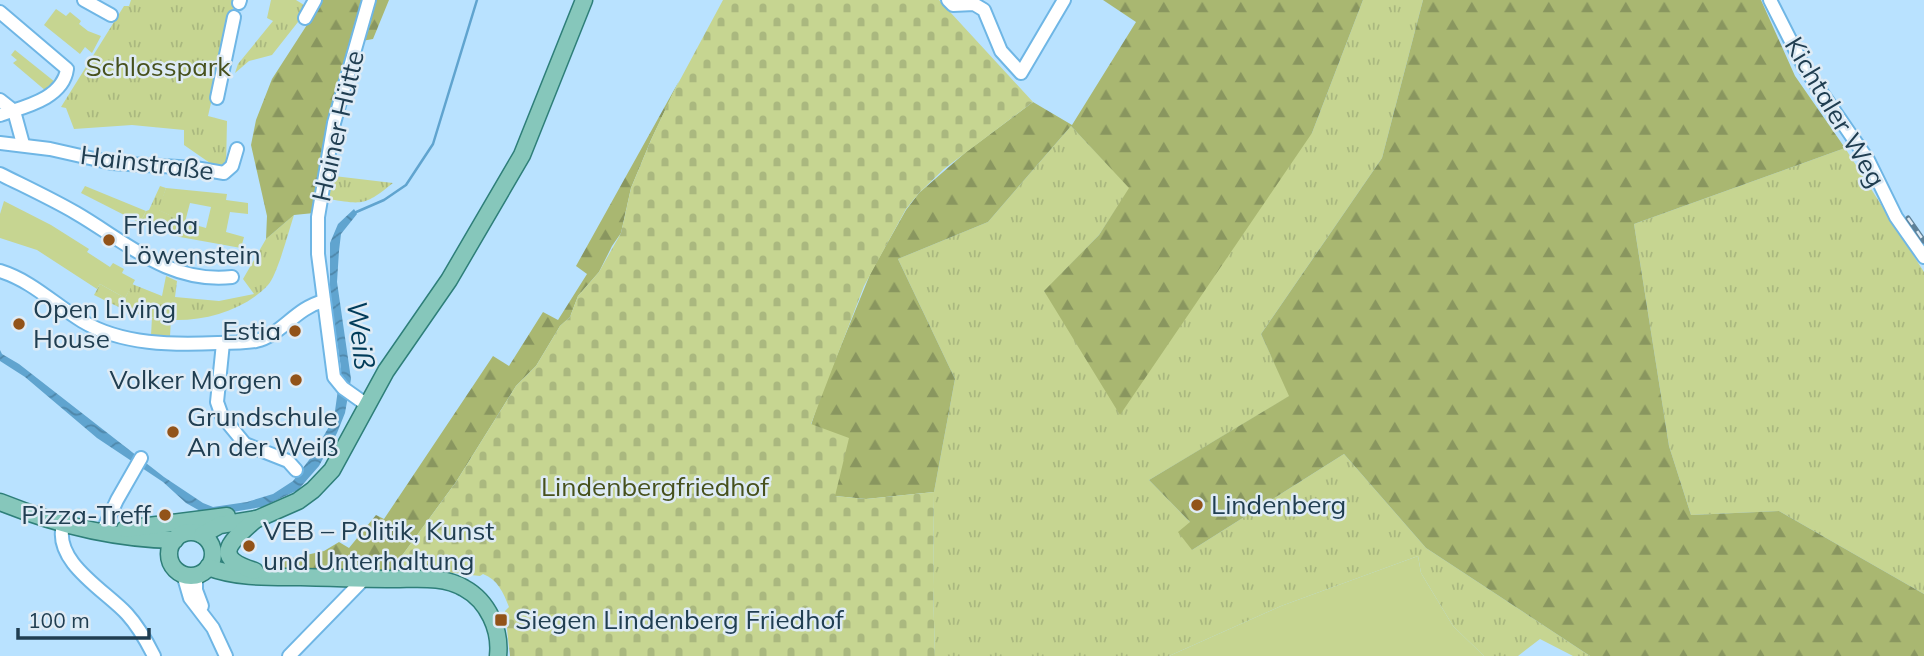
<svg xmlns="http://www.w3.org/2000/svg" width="1924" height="656" font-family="Mulish,sans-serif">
  <defs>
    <pattern id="grass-tufts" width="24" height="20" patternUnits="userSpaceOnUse" patternTransform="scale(1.75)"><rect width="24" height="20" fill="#c6d591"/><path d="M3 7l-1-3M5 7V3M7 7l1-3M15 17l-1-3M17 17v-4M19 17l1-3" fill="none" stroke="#aab87f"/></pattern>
    <pattern id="forest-firs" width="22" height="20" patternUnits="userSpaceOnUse" patternTransform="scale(1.75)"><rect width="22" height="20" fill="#a9b771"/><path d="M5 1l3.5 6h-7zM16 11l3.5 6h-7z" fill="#89965f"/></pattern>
    <pattern id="cemetery-stones" width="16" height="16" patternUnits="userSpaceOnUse" patternTransform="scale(1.75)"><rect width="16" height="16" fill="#c6d591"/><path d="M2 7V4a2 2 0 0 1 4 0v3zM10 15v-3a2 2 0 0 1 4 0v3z" fill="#aab87f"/></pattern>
    <pattern id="water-waves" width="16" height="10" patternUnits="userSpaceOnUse" patternTransform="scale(1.75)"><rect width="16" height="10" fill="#60a4cf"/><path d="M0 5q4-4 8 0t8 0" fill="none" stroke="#4f87aa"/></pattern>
  </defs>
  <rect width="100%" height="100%" fill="#b9e2ff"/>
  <g fill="url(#grass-tufts)">
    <polygon points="131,0 235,0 208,116 227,121 226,167 220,170 184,145 184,130 132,125 74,129 66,108 61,107 124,6 129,6"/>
    <polygon points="271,0 296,0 309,8 272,55 249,61 235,73 238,64 273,21 267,18"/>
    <polygon points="1363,0 1423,0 1382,158 1261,334 1290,396 1149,480 1190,522 1192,550 1344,454 1426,548 1590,656 1573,656 1540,639 1518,656 1484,656 1453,626 1421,573 1418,556 1281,606 1169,656 935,656 933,587 934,492 955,379 898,259 988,222 1071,126 1130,188 1099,235 1044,292 1312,133"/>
    <polygon points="1845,148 1924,272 1924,594 1779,511 1691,515 1669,446 1634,224"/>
    <path d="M333,176h1l59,7c-28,22 -29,22 -64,16z"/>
    <polygon points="160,186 166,188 159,210 185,222 180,237 140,223 146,211 149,210"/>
    <path d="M294,215c-5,15 -17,61 -26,70 -28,30 -80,41 -119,32 -20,-4 -37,-13 -55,-22l6,-11 25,14 7,-14 30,12 4,-20 11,5 -2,16 44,4 35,-7 -11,-15 23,-40z"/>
  </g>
  <g fill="url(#forest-firs)">
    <polygon points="323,0 389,0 373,39 356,42 333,107 318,175 314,213 294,215 266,239 267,216 251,145 256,120 272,79"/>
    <polygon points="1103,0 1363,0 1312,133 1120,415 1044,291 1099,235 1129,188 1071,126 988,222 898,259 955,379 934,492 866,499 835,496 811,425 820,397 871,272 906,210 919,193 966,152 1033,102 1072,125 1136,22"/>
    <polygon points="1423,0 1761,0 1795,76 1845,148 1634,224 1669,446 1691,515 1779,511 1924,594 1924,656 1590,656 1426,548 1344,454 1192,550 1178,532 1190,522 1149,480 1289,396 1261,334 1382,158"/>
    <polygon points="679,81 651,140 631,188 621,233 612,246 599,272 578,296 570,317 560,326 536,366 516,386 456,482 390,572 281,570 275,562 324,551 339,542 349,548 376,515 384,519 493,356 509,366 543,312 558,320 587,274 576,266"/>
  </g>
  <path fill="url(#cemetery-stones)" d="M723,0h216l94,102 -89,67 -25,24 -13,16 -42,77 -53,138 38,14 -14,58 31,3 68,-7 -1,95 2,69h-425l-5,-45 4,-4c-6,-15 -11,-27 -26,-33l-3,2 -35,-4h-55l66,-90 60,-96 20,-20 24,-40 10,-9 8,-21 21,-24 22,-39 10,-45 20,-48 22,-47z"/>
  <g fill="#c6d591" fill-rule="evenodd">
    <polygon points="56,9 66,16 70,12 81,21 79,24 88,31 101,36 92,53 85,47 80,54 44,25"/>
    <polygon points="15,50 55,82 46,91 13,63 17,60 11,55"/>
    <polygon points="85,186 146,211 140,223 81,193"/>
    <path d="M166,188l61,6 -1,6 22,3v11l-18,-2 -4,20 18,5 -3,11 -61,-11 5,-15 -27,-12zM190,203l21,4 -5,21 -21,-6z"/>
    <polygon points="4,201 51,225 89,249 87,252 110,267 113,263 124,269 122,273 135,280 125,298 100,284 97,289 37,250 0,238 0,214"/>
    <polygon points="152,318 171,319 170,336 151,335"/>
    <polygon points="1418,556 1421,573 1453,626 1484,656 1169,656 1281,606"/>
  </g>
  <polygon fill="url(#water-waves)" points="354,209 357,214 341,234 339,251 337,282 351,379 345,413 337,433 319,466 298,490 262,507 209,516 186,503 163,482 97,438 25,377 0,361 0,350 2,354 19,364 164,477 203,503 213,507 247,502 273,494 293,481 312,456 334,418 341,368 330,295 330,243 338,224"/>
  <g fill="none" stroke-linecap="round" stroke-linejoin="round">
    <polyline stroke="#60a4cf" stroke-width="2.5" points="354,213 384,200 406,185 433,144 477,0"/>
    <g stroke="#6fb6e5" stroke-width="16">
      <g id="minor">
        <polyline points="84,0 111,15"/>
        <polyline points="948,0 953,5 974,4 984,10 1001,51 1021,73 1064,0"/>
        <polyline points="1770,0 1804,67 1868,160 1896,217 1924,257"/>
        <polyline points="239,3 240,0"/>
        <path d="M0,12l67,57c-4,30 -44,38 -67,46"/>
        <polyline points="305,18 315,0"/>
        <polyline points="217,98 234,17"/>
        <polyline points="0,100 14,111 23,144"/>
        <polyline points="0,143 50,149 112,163 195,168 224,173 232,166 237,149"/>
        <path d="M0,174c26,13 52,25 76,39 50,29 93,71 156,64"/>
        <path d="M0,271c32,10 54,33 82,50 40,24 91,24 136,22 12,0 26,0 38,-2 26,-6 39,-33 68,-40"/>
        <polyline points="223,343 217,402 222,416 245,444 288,461 296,470"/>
        <polyline points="367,405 343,388 334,377 318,254 318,217 334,123 369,0"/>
        <path d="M63,525c-10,37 43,66 64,89 11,12 20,28 27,42"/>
        <polyline points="104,528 117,500 141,458"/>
        <polyline points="183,574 190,598 213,628 226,656"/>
        <polyline points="196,575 196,590 202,606"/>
        <polyline points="289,656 364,579"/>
      </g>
    </g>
    <g stroke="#2e7f79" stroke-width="19">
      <g id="major">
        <path d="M0,502c57,23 113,37 175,38"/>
        <polyline points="125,529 227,516"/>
        <circle cx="191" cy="554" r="22"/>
        <polyline points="202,535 220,525 257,519 298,501 313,490 332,470 386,371 449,280 522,155 584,0"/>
        <path d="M208,567c29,11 60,10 90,10 33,1 65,2 97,2 23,0 49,-3 69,9 24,13 37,42 34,68"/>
        <path d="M255,571c-47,-14 -22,-31 1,-52"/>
      </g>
    </g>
    <use href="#minor" stroke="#fff" stroke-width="12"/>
    <use href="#major" stroke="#86c7bb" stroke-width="16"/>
    <g stroke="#5e8198" stroke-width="5">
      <polyline id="rail" points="1908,218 1924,241"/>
    </g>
    <use href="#rail" stroke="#deebf5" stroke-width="2.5" stroke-dasharray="8" stroke-linecap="butt"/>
  </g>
  <g fill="#925319" stroke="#deebf5" stroke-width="2.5">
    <circle cx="109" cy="240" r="7"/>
    <circle cx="19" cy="324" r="7"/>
    <circle cx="295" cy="331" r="7"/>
    <circle cx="296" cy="380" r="7"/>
    <circle cx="173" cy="432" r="7"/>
    <circle cx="1197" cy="505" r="7"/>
    <circle cx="165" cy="515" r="7"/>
    <circle cx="249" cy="546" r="7"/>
    <rect x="494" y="613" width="14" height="14" rx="3.5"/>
  </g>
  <g text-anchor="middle" stroke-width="5" stroke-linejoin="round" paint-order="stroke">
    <g font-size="26" fill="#47511d" stroke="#deebf5">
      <text x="158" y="76">Schlosspark</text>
      <text x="655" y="496">Lindenbergfriedhof</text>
    </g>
    <g font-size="26" fill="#203e51" stroke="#deebf5">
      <text transform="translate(1835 112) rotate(59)" y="9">Kichtaler Weg</text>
      <text transform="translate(338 126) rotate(-77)" y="9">Hainer Hütte</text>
      <text transform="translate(147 163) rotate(7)" y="9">Hainstraße</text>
    </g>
    <g font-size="26" fill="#203e51" stroke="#deebf5" text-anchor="start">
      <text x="123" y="234">Frieda<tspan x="123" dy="30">Löwenstein</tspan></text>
      <text x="33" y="318">Open Living<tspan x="33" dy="30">House</tspan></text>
      <text x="281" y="340" text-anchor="end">Estia</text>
      <text x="282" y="389" text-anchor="end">Volker Morgen</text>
      <text x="187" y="426">Grundschule<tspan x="187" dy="30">An der Weiß</tspan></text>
      <text x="1211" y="514">Lindenberg</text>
      <text x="151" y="524" text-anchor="end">Pizza-Treff</text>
      <text x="263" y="540">VEB – Politik, Kunst<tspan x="263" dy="30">und Unterhaltung</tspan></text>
      <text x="515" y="629">Siegen Lindenberg Friedhof</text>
    </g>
    <g font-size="28" font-style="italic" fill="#003b59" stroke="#deebf5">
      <text transform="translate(361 335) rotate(83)" y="10">Weiß</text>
    </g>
  </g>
  <path d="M18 628v10h131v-10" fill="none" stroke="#203e51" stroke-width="3.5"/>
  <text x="28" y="628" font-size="21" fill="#203e51" stroke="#deebf5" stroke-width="5" paint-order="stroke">100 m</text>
</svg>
